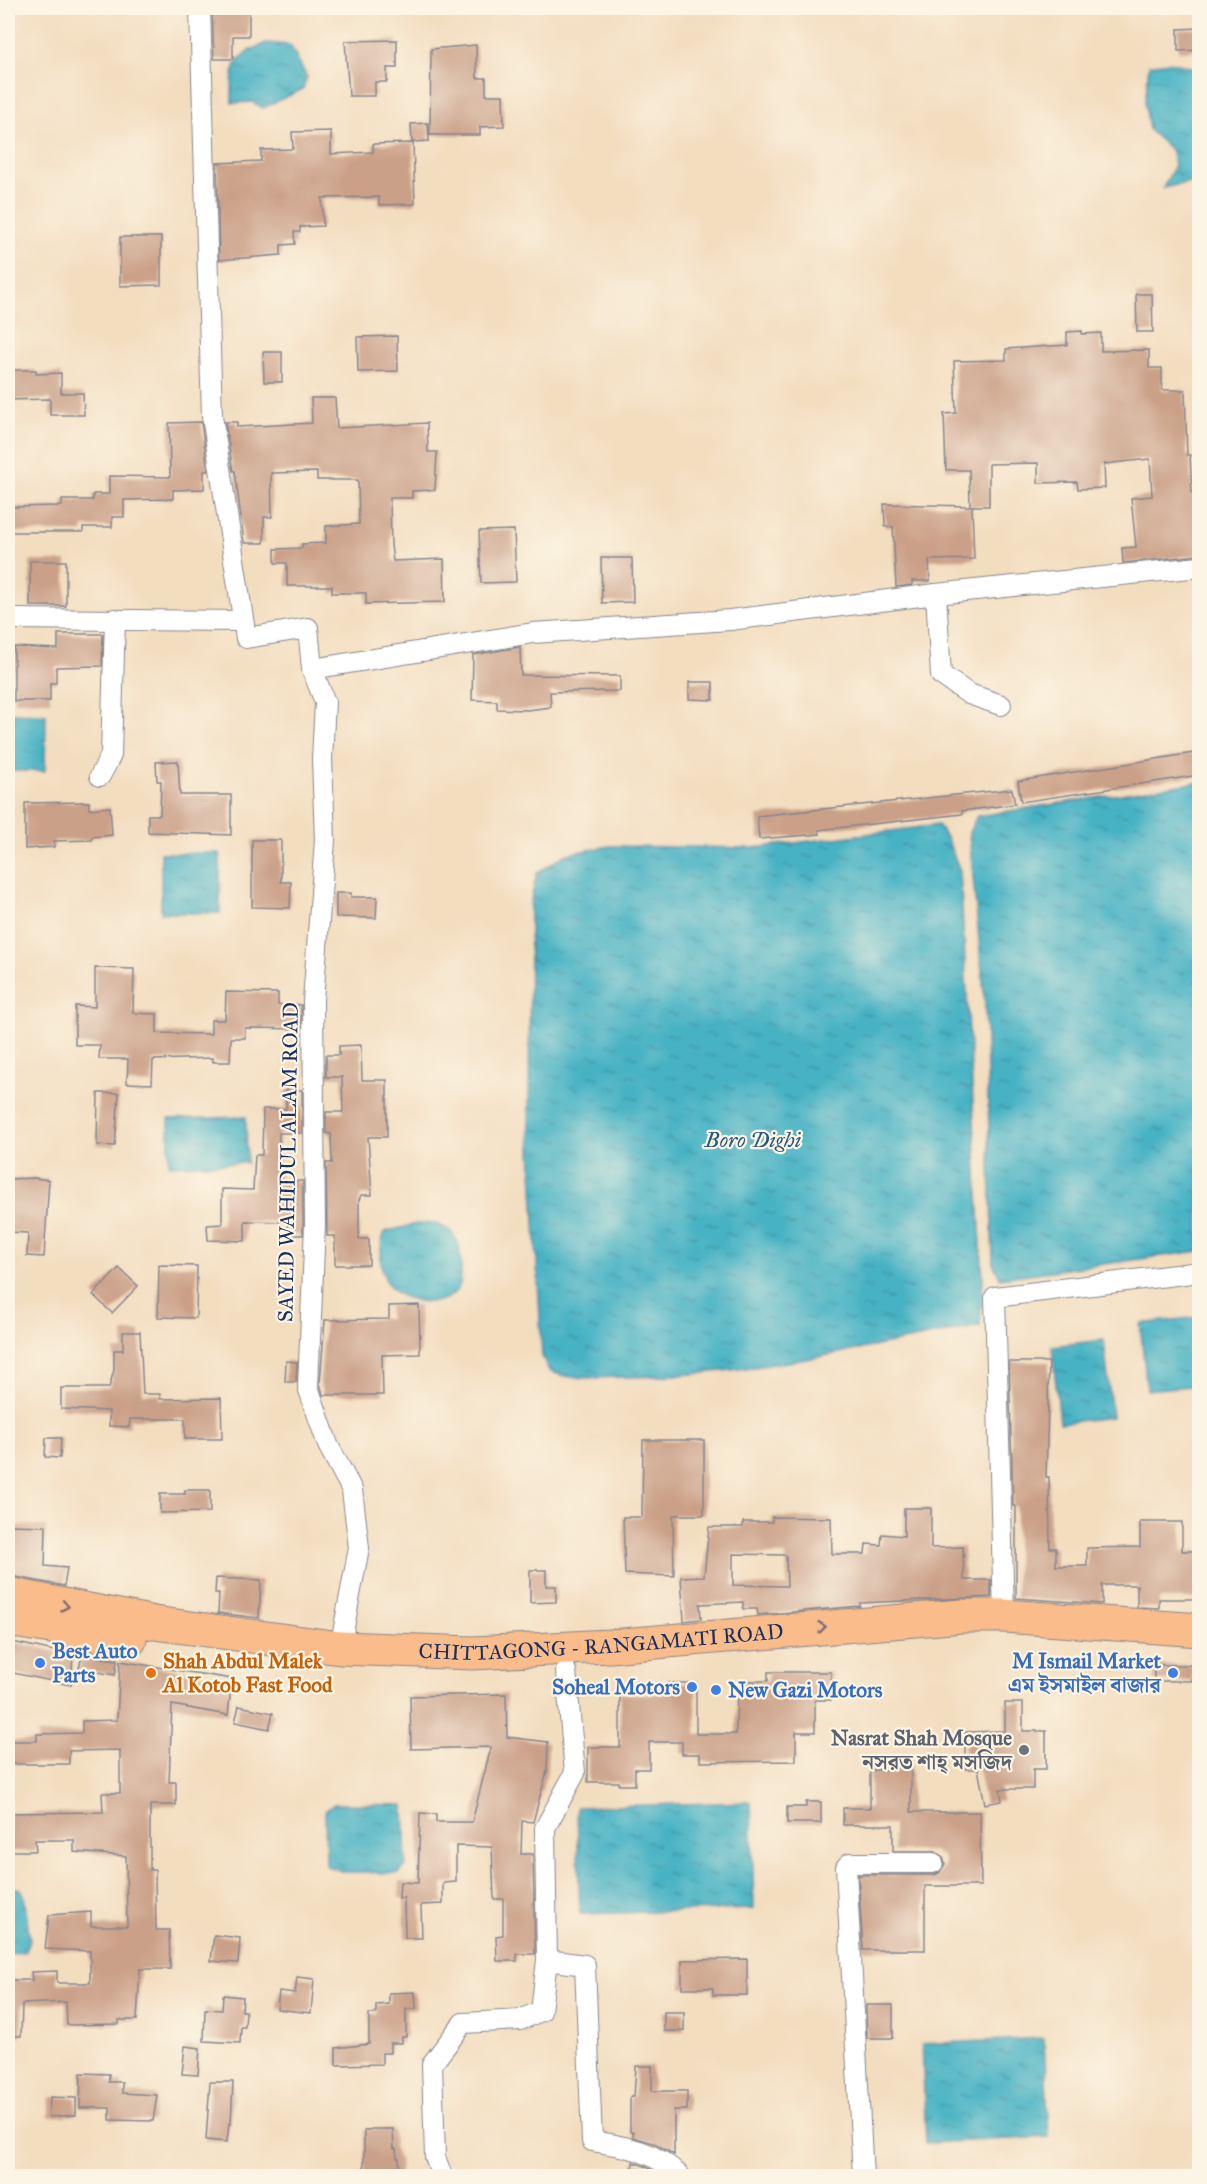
<svg xmlns="http://www.w3.org/2000/svg" width="1207" height="2184" font-family="'IM FELL Great Primer','Noto Serif Bengali',serif">
  <defs>
    <pattern id="water-ripples" width="26" height="14" patternUnits="userSpaceOnUse" patternTransform="scale(1.5)"><rect width="26" height="14" fill="#46b2c4"/><path d="M2 4q2-2 4 0t4 0M15 11q2-2 4 0t4 0" fill="none" stroke="#3a91a2"/></pattern>
  </defs>
  <rect width="100%" height="100%" fill="#fcf5e5"/>
  <filter id="ink" filterUnits="userSpaceOnUse"><feTurbulence type="fractalNoise" baseFrequency=".0167" numOctaves="2"/><feDisplacementMap in="SourceGraphic" scale="12" xChannelSelector="R" yChannelSelector="G"/><feConvolveMatrix kernelMatrix="1 2 1 2 8 2 1 2 1" color-interpolation-filters="sRGB"/></filter>
  <filter id="wash" filterUnits="userSpaceOnUse"><feTurbulence type="fractalNoise" baseFrequency=".008" numOctaves="4" result="noise"/><feDisplacementMap in="SourceGraphic" scale="24" xChannelSelector="R" yChannelSelector="G"/><feGaussianBlur stdDeviation="1.35" result="paint"/><feColorMatrix in="noise" values="0 0 0 0 0 0 0 0 0 0 0 0 0 0 0 0 0 1.4 0 .05"/><feComposite in="paint" operator="in"/></filter>
  <g filter="url(#wash)">
    <rect width="100%" height="100%" fill="#f3ddbf"/>
    <g fill="url(#water-ripples)" stroke="#307091" stroke-width="1.5">
      <path d="M266,43l24,2 17,32 -4,12 -40,19 -11,-6 -20,1c0,-35 -1,-46 34,-60z"/>
      <polygon points="1169,62 1199,69 1200,183 1190,182 1163,188 1174,167 1172,151 1149,130 1145,103 1149,65"/>
      <polygon points="8,713 46,714 45,771 8,771"/>
      <polygon points="1199,782 1199,1251 1000,1278 993,1263 985,1005 969,833 977,816"/>
      <path d="M938,825l10,16 12,30 23,410 -3,45c-119,22 -237,51 -358,51 -25,0 -50,4 -73,-6l-7,-15 -13,-244 1,-207 7,-32 30,-19 43,-8 144,2z"/>
      <rect x="161" y="853" width="59" height="60"/>
      <polygon points="246,1117 247,1163 169,1165 169,1119"/>
      <path d="M431,1223c18,4 27,12 29,30 1,10 3,24 -1,33 -11,23 -50,18 -66,4 -14,-13 -15,-42 -8,-58l31,-8z"/>
      <polygon points="1199,1317 1199,1385 1147,1390 1140,1324"/>
      <polygon points="1104,1340 1112,1417 1060,1423 1052,1346"/>
      <polygon points="751,1802 754,1909 580,1914 577,1807"/>
      <polygon points="334,1804 404,1805 406,1866 399,1873 345,1872 326,1866 325,1811"/>
      <polygon points="16,1888 20,1889 24,1895 30,1941 26,1951 8,1954 8,1889"/>
      <polygon points="1044,2038 1049,2137 926,2143 922,2044"/>
    </g>
    <g id="blocks">
      <g fill="#cba088" fill-rule="evenodd">
        <polygon points="212,8 249,8 249,36 233,36 233,59 214,59"/>
        <polygon points="1200,28 1200,50 1178,51 1178,29"/>
        <polygon points="397,40 397,68 387,68 387,82 375,82 375,96 349,96 345,41"/>
        <polygon points="476,45 477,78 486,78 486,95 503,95 504,126 480,127 480,135 430,135 431,49"/>
        <polygon points="428,123 429,141 412,142 411,124"/>
        <polygon points="331,131 331,154 373,152 373,144 413,143 415,204 379,205 379,197 322,198 323,226 300,227 300,232 294,232 295,244 281,245 281,255 219,260 217,163 261,161 261,150 293,149 292,132"/>
        <polygon points="120,237 161,237 161,285 120,286"/>
        <polygon points="1136,294 1152,294 1153,332 1137,332"/>
        <polygon points="1082,331 1082,334 1101,333 1101,351 1149,350 1149,368 1162,368 1162,390 1185,390 1187,455 1190,455 1192,493 1200,492 1200,555 1123,563 1122,548 1136,547 1131,498 1152,496 1150,459 1104,464 1105,488 1078,489 1077,482 1038,483 1038,463 989,464 989,506 972,506 974,559 929,560 930,581 912,581 912,585 896,587 893,527 885,527 884,504 970,506 969,470 946,470 944,414 956,413 954,361 1006,360 1006,349 1067,345 1067,332"/>
        <polygon points="397,336 398,371 358,372 357,337"/>
        <polygon points="263,352 282,352 282,382 264,382"/>
        <polygon points="8,370 36,370 36,374 61,373 61,393 83,393 84,415 50,415 50,399 8,400"/>
        <polygon points="311,398 335,398 337,428 427,423 428,452 437,452 435,490 412,491 412,498 390,498 391,545 393,561 444,559 445,602 366,604 366,593 332,593 332,586 287,586 287,563 275,563 275,549 302,548 302,544 326,543 326,526 359,524 358,480 317,480 317,472 271,473 272,517 264,517 264,543 244,543 235,471 233,471 225,422 237,422 237,427 312,423"/>
        <polygon points="201,422 208,471 204,471 204,489 173,490 173,499 124,500 124,517 112,517 112,527 83,527 83,532 8,532 8,507 62,506 62,500 93,500 93,494 109,494 109,476 170,477 169,423"/>
        <polygon points="514,530 516,582 481,583 479,531"/>
        <polygon points="601,558 632,558 633,602 602,603"/>
        <rect x="30" y="561" width="36" height="45"/>
        <polygon points="58,634 103,634 102,666 56,667 56,683 50,683 50,701 14,701 14,647 58,649"/>
        <polygon points="520,647 521,675 620,676 620,691 550,692 551,707 527,710 497,709 497,701 472,700 473,655"/>
        <polygon points="689,682 713,682 713,700 689,699"/>
        <polygon points="1200,752 1200,775 1021,802 1018,781"/>
        <polygon points="178,761 180,795 231,795 231,835 148,832 148,815 160,815 161,781 157,781 156,762"/>
        <polygon points="1012,789 1015,804 962,811 962,814 819,830 820,834 759,839 757,816"/>
        <polygon points="89,802 89,809 110,807 112,835 92,837 92,840 54,841 54,847 25,849 25,803"/>
        <polygon points="252,840 281,840 281,882 291,882 290,908 252,907"/>
        <polygon points="336,893 351,893 351,897 377,897 376,918 336,917"/>
        <polygon points="95,968 134,969 133,1013 157,1014 157,1033 211,1034 211,1020 225,1020 226,992 278,993 278,1005 301,1005 301,1029 245,1028 245,1038 231,1038 230,1062 213,1062 213,1058 153,1060 152,1084 127,1083 128,1059 99,1059 100,1045 75,1045 75,1006 95,1007"/>
        <polygon points="361,1045 362,1080 387,1080 387,1137 368,1137 372,1195 361,1195 359,1200 359,1239 369,1239 369,1265 335,1265 335,1236 327,1236 326,1163 332,1163 331,1134 326,1133 326,1112 343,1112 342,1077 326,1077 326,1055 339,1055 339,1046"/>
        <polygon points="286,1090 302,1090 302,1133 279,1133 279,1181 303,1181 303,1235 287,1235 288,1222 245,1221 245,1241 208,1240 207,1225 222,1224 222,1189 253,1190 255,1155 262,1155 263,1109 286,1109"/>
        <polygon points="98,1093 119,1093 115,1146 97,1145"/>
        <polygon points="34,1178 49,1180 44,1257 27,1256 28,1233 8,1232 8,1179"/>
        <polygon points="159,1265 197,1266 196,1318 158,1317"/>
        <polygon points="119,1268 138,1286 112,1313 93,1295"/>
        <polygon points="419,1305 420,1354 382,1355 383,1395 323,1395 320,1383 325,1320 389,1319 389,1306"/>
        <polygon points="123,1332 140,1332 143,1394 160,1394 160,1399 221,1398 222,1439 185,1439 185,1419 130,1419 129,1427 109,1426 109,1411 61,1409 61,1388 109,1388 114,1370 114,1350 123,1350"/>
        <polygon points="286,1361 297,1362 296,1382 285,1382"/>
        <polygon points="1009,1362 1049,1362 1046,1477 1049,1477 1050,1548 1056,1548 1056,1566 1087,1566 1087,1548 1140,1547 1140,1522 1182,1522 1182,1551 1200,1551 1200,1599 1159,1599 1159,1608 1137,1607 1137,1585 1102,1585 1102,1604 1016,1598 1016,1506 1013,1506"/>
        <polygon points="46,1438 61,1438 60,1458 45,1457"/>
        <polygon points="643,1440 704,1440 704,1515 673,1515 674,1576 625,1574 623,1517 642,1517"/>
        <polygon points="185,1490 210,1490 210,1512 160,1513 160,1494 185,1494"/>
        <path d="M904,1508h27v40l32,-1 1,33h27v17l-131,6v3l-102,9 -1,-6h-14v-7l-43,2 1,15 -17,2 -3,-44 23,-1 5,-49h34v-5h29v-5l59,1 1,36h33l1,-10 15,1 1,-11 22,2zM733,1554l53,1 1,31 -54,-1z"/>
        <polygon points="8,1525 46,1526 45,1566 67,1568 64,1586 11,1576 11,1560 8,1560"/>
        <polygon points="530,1570 546,1570 546,1586 556,1586 556,1602 530,1603"/>
        <polygon points="216,1578 261,1580 259,1618 218,1613 219,1593 215,1593"/>
        <polygon points="8,1641 73,1655 71,1685 8,1672"/>
        <polygon points="82,1655 117,1660 115,1675 79,1669"/>
        <polygon points="120,1661 232,1679 228,1715 172,1705 169,1782 176,1782 176,1805 150,1805 150,1870 155,1870 156,1930 169,1930 170,1969 140,1969 137,2020 119,2020 119,2024 67,2025 66,2002 22,2004 21,2036 8,2036 8,1980 32,1980 31,1972 57,1971 57,1983 90,1983 90,1951 45,1949 49,1915 91,1912 91,1926 127,1926 126,1856 74,1852 74,1840 35,1840 36,1851 9,1851 9,1813 103,1812 102,1793 120,1793 120,1750 69,1751 69,1764 8,1764 8,1741 37,1741 37,1734 82,1733 82,1721 117,1720"/>
        <rect x="1154" y="1665" width="38" height="16"/>
        <polygon points="768,1672 831,1672 831,1700 815,1700 815,1732 796,1732 796,1761 700,1762 700,1754 682,1754 682,1742 649,1742 649,1769 635,1769 635,1785 619,1785 619,1782 588,1782 588,1747 620,1747 620,1694 667,1694 667,1683 696,1683 696,1734 736,1734 737,1681 768,1681"/>
        <polygon points="506,1694 507,1737 548,1742 547,1771 533,1822 522,1821 521,1854 533,1854 535,1954 517,1954 517,1961 497,1961 496,1936 503,1935 503,1899 494,1899 492,1847 456,1846 456,1882 443,1883 443,1904 421,1905 422,1938 405,1938 404,1898 399,1898 400,1882 418,1883 420,1813 436,1814 436,1822 472,1822 491,1747 411,1749 410,1696"/>
        <polygon points="1005,1703 1023,1703 1023,1731 1046,1731 1046,1769 1033,1769 1033,1789 1000,1789 1002,1801 985,1804 978,1769 965,1769 965,1732 1005,1731"/>
        <polygon points="239,1706 273,1713 269,1729 235,1722"/>
        <polygon points="890,1760 911,1760 911,1812 980,1812 981,1886 925,1886 925,1950 863,1950 858,1875 934,1875 939,1873 945,1864 943,1857 934,1851 893,1851 893,1825 843,1825 843,1808 870,1808 870,1770 890,1770"/>
        <polygon points="806,1802 821,1802 821,1823 787,1823 787,1807 806,1807"/>
        <polygon points="214,1935 240,1938 238,1963 211,1961"/>
        <polygon points="747,1959 747,1995 713,1995 713,1988 682,1988 682,1960"/>
        <polygon points="297,1977 314,1979 311,2013 277,2009 279,1991 295,1993"/>
        <polygon points="415,1992 416,2009 406,2009 406,2037 402,2037 402,2043 390,2043 390,2053 382,2053 382,2064 336,2065 336,2048 369,2044 369,2014 376,2014 376,2005 389,2004 389,1993"/>
        <polygon points="223,1995 243,1997 242,2011 246,2011 245,2027 241,2027 240,2043 204,2041 205,2009 222,2010"/>
        <polygon points="866,2005 893,2005 893,2038 867,2038"/>
        <rect x="664" y="2012" width="20" height="19"/>
        <polygon points="185,2046 200,2048 198,2075 182,2074"/>
        <polygon points="636,2066 652,2066 652,2091 687,2091 687,2110 674,2110 674,2155 656,2144 633,2137 633,2132 630,2132 630,2097 634,2097"/>
        <polygon points="81,2073 109,2074 109,2082 122,2082 122,2093 157,2095 153,2121 110,2120 110,2108 80,2108"/>
        <polygon points="210,2082 233,2082 231,2124 229,2123 227,2142 206,2140"/>
        <polygon points="50,2097 76,2098 76,2115 49,2117"/>
        <polygon points="372,2129 393,2129 394,2149 396,2149 397,2158 399,2158 400,2176 364,2176 364,2131"/>
        <polygon points="633,2162 645,2166 662,2176 633,2176"/>
      </g>
    </g>
  </g>
  <g filter="url(#ink)">
    <use href="#blocks" fill-opacity="0" stroke="#87868e" stroke-width="1.5"/>
    <g fill="none" stroke-linecap="round" stroke-linejoin="round">
      <g stroke="#87868e" stroke-width="22">
        <g id="street">
          <polyline points="200,8 212,416 246,638 308,628 312,669 533,633 730,620 936,594 1200,567"/>
          <polyline points="936,594 941,675 969,694 1001,705"/>
          <polyline points="8,619 243,621"/>
          <polyline points="312,669 325,702 322,759 325,840 313,1001 315,1225 308,1387 328,1445 352,1490 359,1548 340,1648"/>
          <polyline points="100,776 111,755 115,619"/>
          <polyline points="1004,1616 995,1297 1200,1272"/>
          <path d="M566,1671l9,102 -30,55 2,132 38,5 7,176c35,6 62,9 88,35"/>
          <polyline points="442,2176 435,2157 432,2064 463,2023 520,2020 541,2011 547,1960"/>
          <polyline points="863,2176 846,1867 850,1863 933,1863"/>
        </g>
      </g>
      <g stroke="#87868e" stroke-width="35">
        <g id="highway">
          <path id="s1" d="M8,1594l146,29 186,25 133,5 137,-7 352,-30h42l196,14"/>
          <polyline points="8,1620 130,1640"/>
        </g>
      </g>
      <use href="#street" stroke="#fff" stroke-width="20"/>
      <use href="#highway" stroke="#f9bc8a" stroke-width="33"/>
    </g>
    <defs><path id="oneway-chevron" d="M-2-3.5L2.5 0L-2 3.5" fill="none" stroke-width="1.6" stroke-linecap="round" stroke-linejoin="round" transform="scale(1.5)"/></defs>
    <g stroke="#7f6e72">
      <use href="#oneway-chevron" transform="translate(65 1606) rotate(11)"/>
      <use href="#oneway-chevron" transform="translate(822 1627) rotate(-6)"/>
    </g>
  </g>
  <g fill="#3f7fe0" stroke="#fcf5e5" stroke-width="2">
    <circle cx="40" cy="1663" r="6"/>
    <circle cx="1173" cy="1673" r="6"/>
    <circle cx="692" cy="1687" r="6"/>
    <circle cx="716" cy="1690" r="6"/>
  </g>
  <circle fill="#e8710a" stroke="#fcf5e5" stroke-width="2" cx="151" cy="1673" r="6"/>
  <circle fill="#6b7280" stroke="#fcf5e5" stroke-width="2" cx="1024" cy="1750" r="6"/>
  <g text-anchor="middle" stroke-width="4.5" stroke-linejoin="round" paint-order="stroke">
    <g font-size="21" fill="#1b2f5e" stroke="#fcf5e5">
      <text transform="translate(288 1162) rotate(-89)" y="7">SAYED WAHIDUL ALAM ROAD</text>
      <text dy="7" stroke="none"><textPath href="#s1" startOffset="598">CHITTAGONG - RANGAMATI ROAD</textPath></text>
    </g>
    <g font-size="21" font-weight="bold" fill="#366cbe" stroke="#fcf5e5" text-anchor="start">
      <text x="52" y="1658">Best Auto<tspan x="52" dy="24">Parts</tspan></text>
      <text x="1161" y="1668" text-anchor="end">M Ismail Market<tspan x="1161" dy="24">এম ইসমাইল বাজার</tspan></text>
      <text x="680" y="1694" text-anchor="end">Soheal Motors</text>
      <text x="728" y="1697">New Gazi Motors</text>
    </g>
    <g font-size="21" font-weight="bold" fill="#c56008" stroke="#fcf5e5" text-anchor="start">
      <text x="163" y="1668">Shah Abdul Malek<tspan x="163" dy="24">Al Kotob Fast Food</tspan></text>
    </g>
    <g font-size="21" font-weight="bold" fill="#5b616d" stroke="#fcf5e5" text-anchor="end">
      <text x="1012" y="1745">Nasrat Shah Mosque<tspan x="1012" dy="24">নসরত শাহ্‌ মসজিদ</tspan></text>
    </g>
    <g font-size="22" font-style="italic" fill="#28567d" stroke="#fcf5e5">
      <text x="753" y="1147">Boro Dighi</text>
    </g>
  </g>
  <rect width="1207" height="2184" fill="none" stroke="#fcf5e5" stroke-width="30"/>
</svg>
